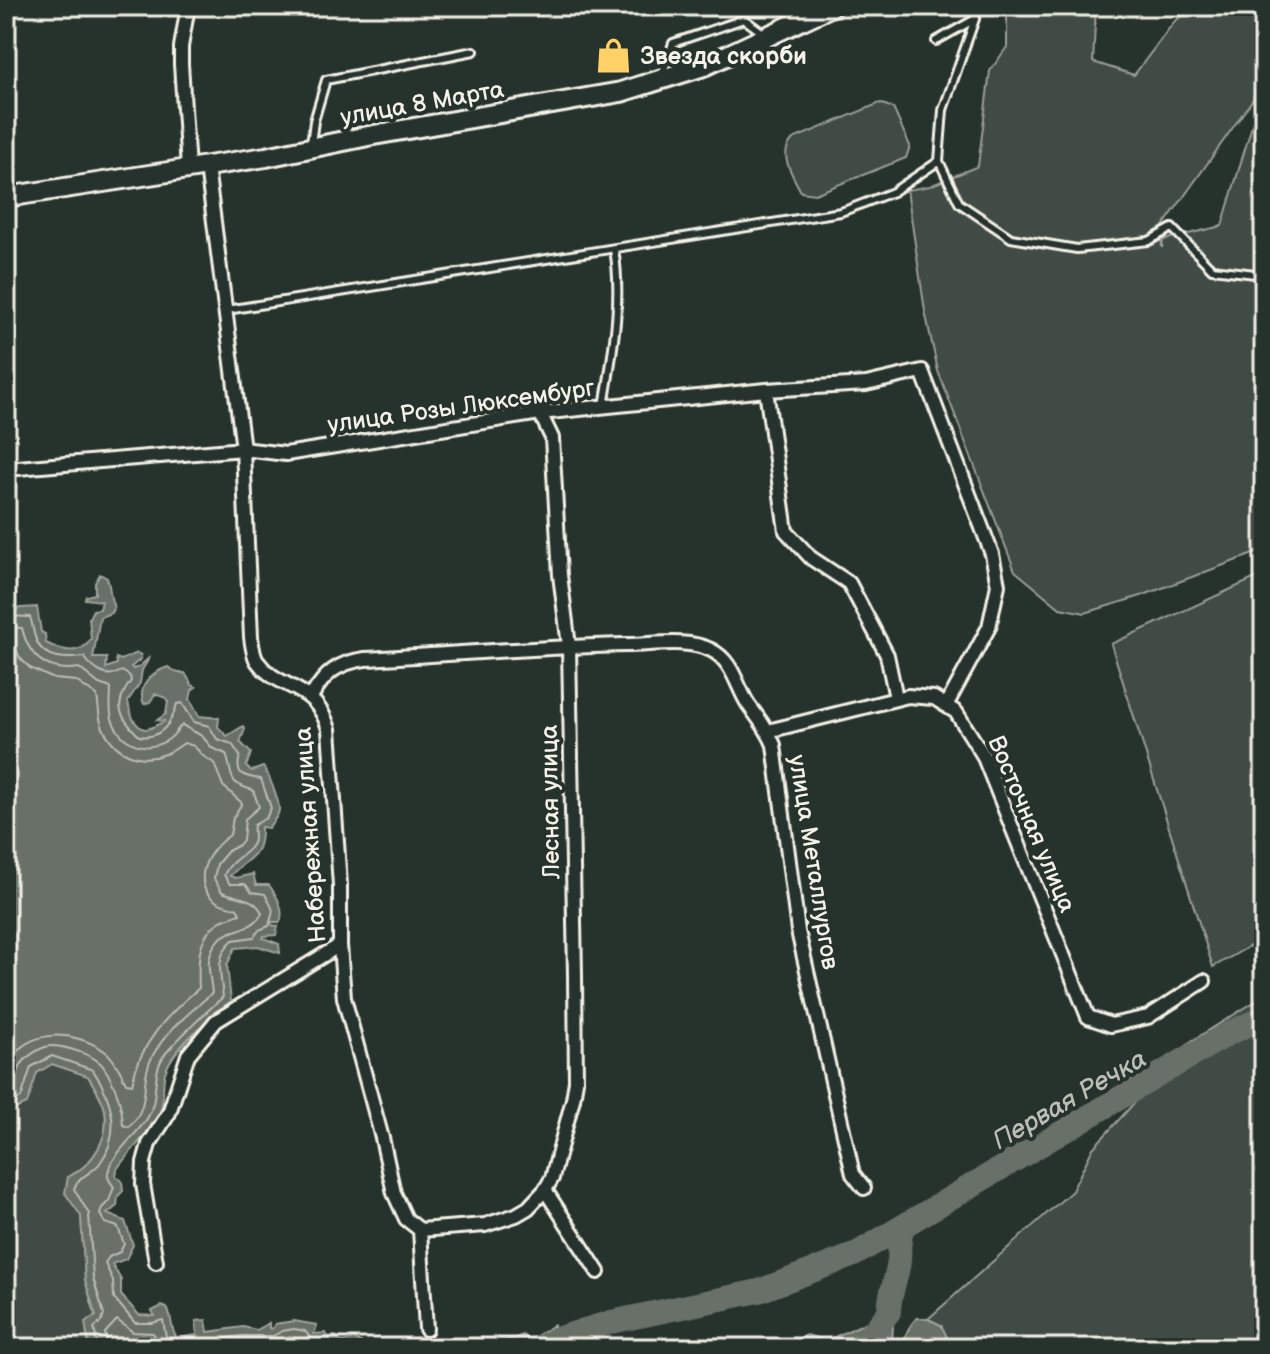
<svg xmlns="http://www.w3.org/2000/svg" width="1270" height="1354" viewBox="0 0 1270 1354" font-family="'Balsamiq Sans',sans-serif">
	<rect width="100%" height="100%" fill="#26332d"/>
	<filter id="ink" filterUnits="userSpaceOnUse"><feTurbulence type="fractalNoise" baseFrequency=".0125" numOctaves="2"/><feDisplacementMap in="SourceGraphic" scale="16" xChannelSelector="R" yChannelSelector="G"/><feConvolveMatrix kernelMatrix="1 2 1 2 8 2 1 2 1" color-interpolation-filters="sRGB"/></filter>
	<g filter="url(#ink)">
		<!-- green -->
		<path fill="#414b45" stroke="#9a9e96" stroke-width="2" d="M1007,6H1096L1093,62L1134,75L1174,22L1194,6H1264V50L1253,99L1161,229L1162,248L1163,240L1222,226L1264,85V550L1141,596L1085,613L1060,608L1015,571L938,371L925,311L907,190L930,186L978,166L990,71L1007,47Z
			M880,103L893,108L910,146L906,158L815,194L801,192C793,175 777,155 793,139Z
			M1264,574V938L1213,967L1111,644Z
			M1264,996V1348H922L937,1343L941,1325L928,1319L1072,1191L1093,1148L1190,1042Z
			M52,1064L88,1076C93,1086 103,1098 105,1110C110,1138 93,1165 68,1177L73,1201L81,1216L85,1280L96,1317L88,1341L91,1348H6V1112L11,1111L37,1073Z"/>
		<!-- water -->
		<path fill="#676f68" stroke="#9fa39b" stroke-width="2" d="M100,574L107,578C111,589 109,597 114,607L111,613L100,617L93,658H107L106,668L117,664L116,658L121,660L137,653L141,655V659L131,667L133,669L139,667L150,657L142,670L140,683L128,701C129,711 134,727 145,729C150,730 160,723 165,721L157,720L166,714L168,702L166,698L155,694L150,702L144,704C136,686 153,672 168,667L178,673H185L192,685L196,687L192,690L190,699L199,716L219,718L218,727L227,736L243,726L245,729L240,742L251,753L246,767L252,771L263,767C268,772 280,803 279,810C278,817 273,822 268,828L261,827C262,859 248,856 230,876L236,878L253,874L256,885H269C277,896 285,909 280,922H271L272,925L278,926L276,935L264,936L263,938L279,944L280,953L258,946L235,948L227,965L231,1001C210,1018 173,1047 165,1073C161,1088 166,1101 158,1116C147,1137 130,1150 117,1169L116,1176L122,1181L123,1191L118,1196L117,1206L107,1214L125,1221L133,1245L126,1259L112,1264L121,1280V1295L139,1315L155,1316L152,1311L162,1306L167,1308C173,1318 170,1330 177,1338L197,1335L196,1321L206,1320L208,1332L243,1327L257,1330L269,1323V1328L272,1329L275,1324L294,1321L317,1325L314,1334L326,1333L328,1337L336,1336L342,1342L354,1339L373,1348H91L88,1341L85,1322L96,1316L85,1280L81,1216L65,1193L68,1177C93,1165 110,1138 105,1110C103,1098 94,1086 88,1076L52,1064L37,1073L27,1104L6,1112V609L37,607L41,632L45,634L46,643C61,651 81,656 91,639L89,618L93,610L100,609L102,601L85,599L86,596L95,594V583Z
			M889,1312L893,1326L892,1343L897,1348H793L798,1339L807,1335L826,1341Z
			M917,1318L928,1319L941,1325L947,1337L922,1348H899C907,1337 906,1327 917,1318Z
			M554,1325L557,1348H469C482,1336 506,1345 522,1335L530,1340Z
			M431,1337L433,1345H442L443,1342H450L451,1340H461L464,1348H374L416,1341L418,1346Z"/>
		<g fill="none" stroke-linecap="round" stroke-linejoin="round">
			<!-- shore -->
			<path stroke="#bcbdb5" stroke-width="2" d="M6,616L30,617C33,625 33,634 37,642C45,660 68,659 84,657C94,670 106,680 122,671L130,676L131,681C112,706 120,717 139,736C161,740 172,722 177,704L182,703L194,722L209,726L217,739L232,744L240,756C234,775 245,777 261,779L271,808L266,818L254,825C253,829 254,834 254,839C253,853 231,857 224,875L230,884H245L252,892L265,894C275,914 274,906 269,926L259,930L254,937L233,940C214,956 221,975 223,997C203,1015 184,1032 166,1053C150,1072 160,1096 148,1117C140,1132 105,1160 108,1177C109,1181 112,1184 114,1187L109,1201L102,1208L100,1214L105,1223L118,1227L124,1244L120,1252L109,1257L105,1263L113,1281L114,1298L135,1323H152L163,1320L166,1337L175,1345L242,1336H273L282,1331L294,1329L305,1331L312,1340L338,1348
				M6,627L22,628C29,658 48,673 79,668L99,684L111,688C111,698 109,708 112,719C121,745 147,754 169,739C175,735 177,729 182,725L202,736L212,748L226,754C234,775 225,783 253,790L259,807L245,819L243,840L239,845L228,851L217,864L214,879L222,892C237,898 255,897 262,913C250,938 216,921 209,960C208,971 211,982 212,993C191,1012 165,1031 152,1057C139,1082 152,1105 129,1127L123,1125C122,1104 116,1085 103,1066C95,1055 65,1046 51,1046C43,1046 30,1054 24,1061C17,1068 16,1081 13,1090L6,1094
				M6,639L12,640L20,658L30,668L54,679L76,681L97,696C99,706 98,718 103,728C120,763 155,766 184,743L194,746L203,756L214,763L223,786L242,803L233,818L230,835C197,857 188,902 237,908L240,914C234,916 227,918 221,921C196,935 198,963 199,988C168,1014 140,1043 132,1084L126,1083C121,1073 115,1059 106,1052C74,1028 18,1027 6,1072
				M6,1104L21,1098L31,1067L52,1056L93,1070C112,1098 122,1133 100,1163C93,1173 77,1177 74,1189L89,1214L93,1278L104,1314L102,1321L94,1328L98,1348
				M108,1348L105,1333L117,1320L133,1332L153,1333L162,1348
				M225,1348L274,1346L295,1339L305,1348
				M830,1348L881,1324L885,1327L886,1348"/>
			<!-- river -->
			<path stroke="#676f68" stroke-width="24" d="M538,1348L556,1339L611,1322L759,1291L854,1255L1228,1034L1264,1017
				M860,1348L889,1312C889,1296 895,1283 898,1267C901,1254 897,1242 903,1228"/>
			<defs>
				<path id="lane" d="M975,19L943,110L939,161L959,203L1011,238L1077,249L1149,241L1172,228L1212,269L1264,275
					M936,41L975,19L978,6
					M662,75L673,43L744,19L763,33
					M311,144L314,121L326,80L474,51
					M227,310L841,212L893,192L939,161
					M604,407C612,355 623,302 614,249"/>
				<path id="street" d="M188,6L181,47V64L188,168
					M207,167L243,449L251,637C252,644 253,655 257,661C279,692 314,681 329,729L340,885V945L344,998L382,1138L394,1193L406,1219L420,1230L426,1329
					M766,390L786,531L811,558L849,583L887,655L896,698
					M6,469L243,449L286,454L540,413L766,390L866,384L922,371L992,554L998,585L989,627L947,704
					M311,697C325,673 337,663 365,659C452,654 539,647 627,645C653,645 687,638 711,650C733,661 736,685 748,704C758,718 768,729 774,745L798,931L853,1174L864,1188
					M768,731L908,696L934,698L956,712L983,755L1088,1017L1111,1025L1148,1017L1204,981
					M545,1190L598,1272
					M420,1230L485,1225L516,1215L528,1208L545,1190L552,1178L573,1099L576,1081L575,975L569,646L560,575L552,438L540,413
					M156,1262L143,1184L144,1162L149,1144L169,1113L188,1055L216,1021L340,945"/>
				<path id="primary" d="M6,197L266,157L368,136L621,92L704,66L832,6"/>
			</defs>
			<!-- lane casing -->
			<use href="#lane" stroke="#f4f1e8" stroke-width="12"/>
			<!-- street casing -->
			<use href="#street" stroke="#f4f1e8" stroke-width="18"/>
			<!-- primary casing -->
			<use href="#primary" stroke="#f4f1e8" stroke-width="24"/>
			<!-- lane -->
			<use href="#lane" stroke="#26332d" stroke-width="6"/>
			<!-- street -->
			<use href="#street" stroke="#26332d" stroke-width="12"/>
			<!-- primary -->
			<use href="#primary" stroke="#26332d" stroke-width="18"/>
		</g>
	</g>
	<!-- icons -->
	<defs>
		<symbol id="shop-bare" viewBox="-9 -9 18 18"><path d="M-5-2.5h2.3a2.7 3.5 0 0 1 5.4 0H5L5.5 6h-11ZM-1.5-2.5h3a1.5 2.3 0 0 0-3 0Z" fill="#ffd166" stroke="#26332d" stroke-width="2.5" paint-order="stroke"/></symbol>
	</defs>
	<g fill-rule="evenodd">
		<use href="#shop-bare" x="588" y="30" width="51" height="51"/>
	</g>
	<g text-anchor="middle" stroke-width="8" stroke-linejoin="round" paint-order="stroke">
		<!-- poi labels -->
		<g font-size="24" font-weight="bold" fill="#f4f1e8" stroke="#26332d" text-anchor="start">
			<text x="640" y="64">Звезда скорби</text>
		</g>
		<!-- street labels -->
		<g font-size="24" fill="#f4f1e8" stroke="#26332d">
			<text transform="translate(422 103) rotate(-10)" y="8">улица 8 Марта</text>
			<text transform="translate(461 406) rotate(-8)" y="8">улица Розы Люксембург</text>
			<text transform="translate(550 802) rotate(-91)" y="8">Лесная улица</text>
			<text transform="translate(1032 824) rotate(67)" y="8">Восточная улица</text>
			<text transform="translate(310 835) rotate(-94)" y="8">Набережная улица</text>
			<text transform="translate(814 862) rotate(81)" y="8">улица Металлургов</text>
		</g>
		<!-- water labels -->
		<g font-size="26" font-style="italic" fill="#bcbdb5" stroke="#26332d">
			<text transform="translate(1069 1099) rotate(-30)" y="9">Первая Речка</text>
		</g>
	</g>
	<!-- margin -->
	<rect width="1270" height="1354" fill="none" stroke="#26332d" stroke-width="32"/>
	<rect x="16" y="16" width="1238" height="1322" fill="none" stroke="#f4f1e8" stroke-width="3" filter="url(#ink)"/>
</svg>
